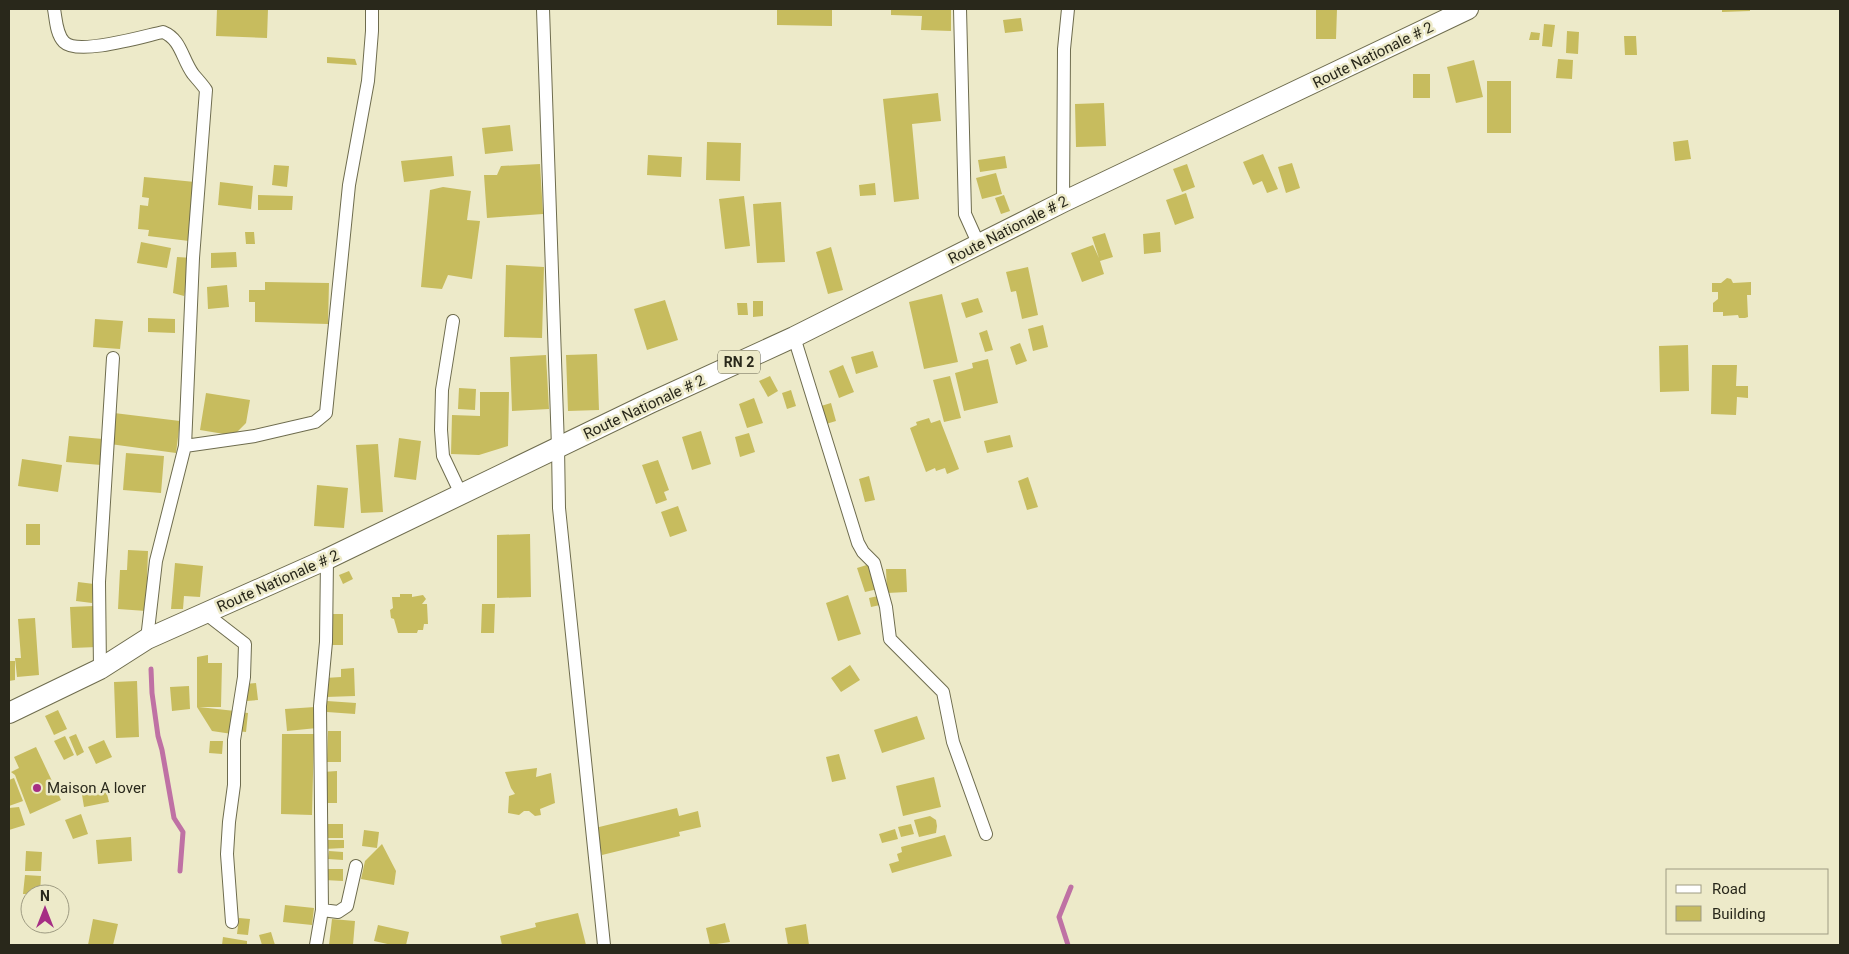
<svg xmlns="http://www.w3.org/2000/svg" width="1849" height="954" viewBox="0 0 1849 954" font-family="Roboto,sans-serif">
	<rect width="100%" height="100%" fill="#edeac9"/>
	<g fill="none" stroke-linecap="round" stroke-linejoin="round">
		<!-- stream -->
		<path stroke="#bf71a4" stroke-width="5" d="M151,669L152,693L158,736L162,750L174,818L183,832L180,871
			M1068,945L1059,917L1071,887"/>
	</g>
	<!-- building -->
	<path fill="#c7bc5e" d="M217,9H268L267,38L216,36Z
		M777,9H832V26L777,25Z
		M891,9H951V31L921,30L922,16L891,15Z
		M1316,9H1337L1336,39H1316Z
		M1722,9H1750V11L1722,12Z
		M1021,18L1023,31L1005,33L1003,20Z
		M1544,24L1555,25L1552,47L1542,46Z
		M1567,31L1579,32L1578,54L1566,53Z
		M1531,32L1540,33L1539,40H1529Z
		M1624,36H1636L1637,55H1625Z
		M327,57L355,59L357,65L327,63Z
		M1558,59L1573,60L1572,79L1556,78Z
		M1474,60L1483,97L1456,103L1447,67Z
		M1413,74H1430V98H1413Z
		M1487,81H1511V133H1487Z
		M938,93L941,121L912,124L919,199L894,202L883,99Z
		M1104,103L1106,146L1076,147L1075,104Z
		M510,125L513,151L485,154L482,128Z
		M1688,140L1691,159L1675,161L1673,142Z
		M707,142L741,143L740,181L706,180Z
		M1263,154L1278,189L1267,193L1262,181L1253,185L1243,162Z
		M648,155L682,157L681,177L647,175Z
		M452,156L454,176L404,182L401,161Z
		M1005,156L1007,168L980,172L978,160Z
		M1292,163L1300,188L1286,193L1278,167Z
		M540,164L543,214L487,218L484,175H497L501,166Z
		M1187,164L1195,187L1182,192L1173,169Z
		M274,165L289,166L287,187L272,185Z
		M996,173L1002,194L982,199L976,178Z
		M144,177L195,182L189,241L148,236L149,230L138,229L140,205L148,206L149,198L142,197Z
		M220,182L253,186L251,209L218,205Z
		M875,183L876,195L860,196L859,185Z
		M443,187L471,191L467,220L480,221L472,279L448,275L442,289L421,287L430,190Z
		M1186,193L1194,218L1175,225L1166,200Z
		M258,195L293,196L292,210H258Z
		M1004,195L1010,211L1001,214L995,198Z
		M744,196L750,246L725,249L719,199Z
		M781,202L785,262L757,263L753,204Z
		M245,232H254L255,244H246Z
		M1160,232L1161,252L1144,254L1143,234Z
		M1105,233L1113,257L1100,261L1104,274L1082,282L1071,253L1093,245L1099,258L1092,237Z
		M141,242L171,248L167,268L137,263Z
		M831,247L843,290L828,294L816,252Z
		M236,252L237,267L211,268V253Z
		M177,257L193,258L184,296L173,293Z
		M506,265L544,267L542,338L504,337Z
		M1028,267L1038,315L1022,319L1016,291L1011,292L1006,272Z
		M1727,278L1731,279L1733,283L1751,282V295H1747L1748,317L1745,318H1739L1738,315L1723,316V312H1713V303L1718,299V292H1712V283H1721Z
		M265,282L329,283L328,324L255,322V302H249V290H265Z
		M227,285L229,307L208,309L207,287Z
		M942,294L958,362L924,369L909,302Z
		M978,298L983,312L966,318L961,303Z
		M665,300L678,340L647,350L634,309Z
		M753,301H763V316L753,317Z
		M737,303H747L748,315H738Z
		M148,318L175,319V333L148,332Z
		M95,319L123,321L120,349L93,347Z
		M1043,325L1048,347L1033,351L1028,329Z
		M987,330L993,350L985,352L979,333Z
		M1020,343L1027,361L1016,365L1010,347Z
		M1688,345L1689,391L1660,392L1659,346Z
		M873,351L878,367L856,374L851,357Z
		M597,354L599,410L568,411L566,355Z
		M546,355L549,409L512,411L510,357Z
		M988,359L998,403L964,411L955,373L973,368L972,363Z
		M843,365L854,392L839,398L829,371Z
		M1712,365H1737L1736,386H1748V398L1737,397L1736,415L1711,414Z
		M770,376L778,391L768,397L759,381Z
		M950,376L961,418L944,422L933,380Z
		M459,388L476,389L475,410L458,409Z
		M791,390L796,406L787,409L782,393Z
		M480,392H509L508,446L479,455L451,454L452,415L480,416Z
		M206,393L250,400L246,423L237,432L224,434L200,430Z
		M754,398L763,423L747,428L739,404Z
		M831,403L836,421L826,424L821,406Z
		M114,413L180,421L176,453L110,444Z
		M929,418L931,423L940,420L959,469L947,474L945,468L936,471L935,468L926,472L910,428L917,425L916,422Z
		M701,431L711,464L692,470L682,437Z
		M749,433L755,452L740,457L735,437Z
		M1010,435L1013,447L987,453L984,441Z
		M69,436L103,439L101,465L66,462Z
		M399,438L421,441L416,480L394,477Z
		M378,444L383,512L361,513L356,445Z
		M126,453L164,456L161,493L123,490Z
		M22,459L62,465L58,492L18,486Z
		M658,460L669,490L664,492L667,500L656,504L642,465Z
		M869,476L875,500L865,502L859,479Z
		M1028,477L1038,507L1027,510L1018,481Z
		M317,485L348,488L344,528L314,526Z
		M678,506L687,531L670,537L661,512Z
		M26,524H40V545H26Z
		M530,534L531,597L497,598V535Z
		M128,550L148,551L146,611L118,609L120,570H127Z
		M175,563L203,566L200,597L184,596L183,609H171Z
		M870,564L878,589L865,592L857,568Z
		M886,569H906L907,592L887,593Z
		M349,571L353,579L343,584L339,575Z
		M78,582L94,584L92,603L76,601Z
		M400,594H412V597L423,595L426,599L422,604H427L428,624H424L423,630H418L417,633H398L394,619L391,618L390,610L393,608L392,597H400Z
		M848,595L861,634L838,641L826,603Z
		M878,596L880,605L871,607L869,598Z
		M482,604H495L494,633H481Z
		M94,606L97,647L72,648L70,607Z
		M331,614H343V645H332Z
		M35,618L39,675L17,677L15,658H21L18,619Z
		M208,655V663H222L221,707H199L235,711L232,734L212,731L197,707V657Z
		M9,661H15V680L9,681Z
		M850,665L860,680L841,692L831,678Z
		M354,668L355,696L326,697L325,678L341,677V669Z
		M137,681L139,737L116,738L114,682Z
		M256,683L258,700L247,701L245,684Z
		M189,686L190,709L172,711L170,687Z
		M327,701L356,703L355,714L327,712Z
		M315,707L317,728L287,731L285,709Z
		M58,710L67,729L54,735L45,716Z
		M239,712L248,713L246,732L236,731Z
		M917,716L925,739L882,753L874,730Z
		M328,731H341V762H327Z
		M76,734L84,752L77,756L69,737Z
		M282,734H314L312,815L281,814Z
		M65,736L74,755L64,760L54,741Z
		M104,740L112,757L96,764L88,747Z
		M210,741H223L222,754L209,753Z
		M36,747L61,800L30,814L15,775L11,772L19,768L14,757Z
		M839,754L846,779L832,782L826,757Z
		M537,768L536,777L551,773L555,803L540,809L541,815L535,816L529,811H524L519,815L508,813L509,796L515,794L511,788L505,772Z
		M337,771V803H324L323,772Z
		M934,777L941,807L903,816L896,786Z
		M14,778L23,801L9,806V780Z
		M106,790L109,802L84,807L82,795Z
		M19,807L25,825L9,830V808Z
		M677,808L679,816L698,811L701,827L679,832L680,836L602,855L595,828Z
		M81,814L88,834L73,839L65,820Z
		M930,816L936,820L937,826L936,833L919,837L914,820Z
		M324,824H343V838H324Z
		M911,824L914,834L901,837L898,827Z
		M895,829L898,839L882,843L879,834Z
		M364,830L379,832L377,848L362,846Z
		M945,835L952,856L892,873L889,864L899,861L897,854L902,852L901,847Z
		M131,837L132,861L98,864L96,840Z
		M323,840H344V848L324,849Z
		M382,844L396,871L394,885L361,879L365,861Z
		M26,851L42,852L41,871H25Z
		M329,851L343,852V860L328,859Z
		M324,869H343V881L324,880Z
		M25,875L41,876L40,894H23Z
		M24,901H30V921L26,922Z
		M285,905L314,908L312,925L283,922Z
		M578,913L586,945H502L500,936L536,927L535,923Z
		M239,918L250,919L248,935L237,934Z
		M93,919L118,924L113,945H88Z
		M332,919L355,921L353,945H329Z
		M725,923L730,942L710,945L706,928Z
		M806,924L809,945H788L785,928Z
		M378,925L409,932L406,945H392L374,941Z
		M271,932L275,945H262L259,935Z
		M223,937L247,941V945H222Z"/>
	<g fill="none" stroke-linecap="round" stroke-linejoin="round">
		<defs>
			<path id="minor" d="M54,9C56,19 56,34 64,42C78,56 144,36 163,32C181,39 182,59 193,74C197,79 202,84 206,90L193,258L185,446L156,561L147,639
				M543,9L558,447L559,508L604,945
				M960,9L965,214L979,245
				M1063,202L1064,49L1068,9
				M453,321L442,390L441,430L443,456L461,494
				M794,337L858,543L863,552L874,563L886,607L890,639L943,692L953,742L986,834
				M185,446L255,436L315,422L326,413L349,185L368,81L372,31V9
				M205,613L245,644L244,677L234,740V785L229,822L227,854L232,922
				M100,669L99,582L113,358
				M322,910L338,912L347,906L356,866
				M316,945L322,910L320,706L326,642L327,559"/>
			<path id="primary" d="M9,713L100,669L147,639L327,559L650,403L794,337L1063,202L1468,9"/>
		</defs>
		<!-- minor casing -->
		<use href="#minor" stroke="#6e6c4e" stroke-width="14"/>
		<!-- primary casing -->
		<use href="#primary" stroke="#6e6c4e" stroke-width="22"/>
		<!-- minor -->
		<use href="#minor" stroke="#fff" stroke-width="12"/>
		<!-- primary -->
		<use href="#primary" stroke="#fff" stroke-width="20"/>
	</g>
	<!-- markers -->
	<circle fill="#a62e84" stroke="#edeac9" stroke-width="2" cx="37" cy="788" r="5"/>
	<g text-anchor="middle" stroke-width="5" stroke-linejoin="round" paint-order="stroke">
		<!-- shield labels -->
		<rect fill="#edeac9" stroke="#64624f" stroke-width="1" x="718" y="350.5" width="42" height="23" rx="4"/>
		<g font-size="14" font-weight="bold" fill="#29281b">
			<text x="739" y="367">RN 2</text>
		</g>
		<!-- street labels -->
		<g font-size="15" fill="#29281b" stroke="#edeac9">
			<text transform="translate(1373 55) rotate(-26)" y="5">Route Nationale # 2</text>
			<text transform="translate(1008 230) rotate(-27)" y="5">Route Nationale # 2</text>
			<text transform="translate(644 407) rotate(-25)" y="5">Route Nationale # 2</text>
			<text transform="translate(278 581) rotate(-24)" y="5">Route Nationale # 2</text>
		</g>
		<!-- poi labels -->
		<g font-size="15" fill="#29281b" stroke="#edeac9" text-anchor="start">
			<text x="47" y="793">Maison A lover</text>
		</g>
	</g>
	<!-- border -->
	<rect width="1849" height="954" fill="none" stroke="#29281b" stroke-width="20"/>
	<!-- legend -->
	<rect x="1666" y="869" width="162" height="65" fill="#edeac9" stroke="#9f9c83"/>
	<rect x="1676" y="885" width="25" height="8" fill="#ffffff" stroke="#9f9c83"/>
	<text x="1712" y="894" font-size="15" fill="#29281b">Road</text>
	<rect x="1676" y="906" width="25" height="15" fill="#c7bc5e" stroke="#9f9c83"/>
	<text x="1712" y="919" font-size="15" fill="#29281b">Building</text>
	<!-- north arrow -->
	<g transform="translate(45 909)"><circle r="24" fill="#edeac9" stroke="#9f9c83"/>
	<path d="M0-4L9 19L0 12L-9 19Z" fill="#a62e84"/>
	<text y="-8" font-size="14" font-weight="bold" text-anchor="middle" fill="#29281b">N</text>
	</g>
</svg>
